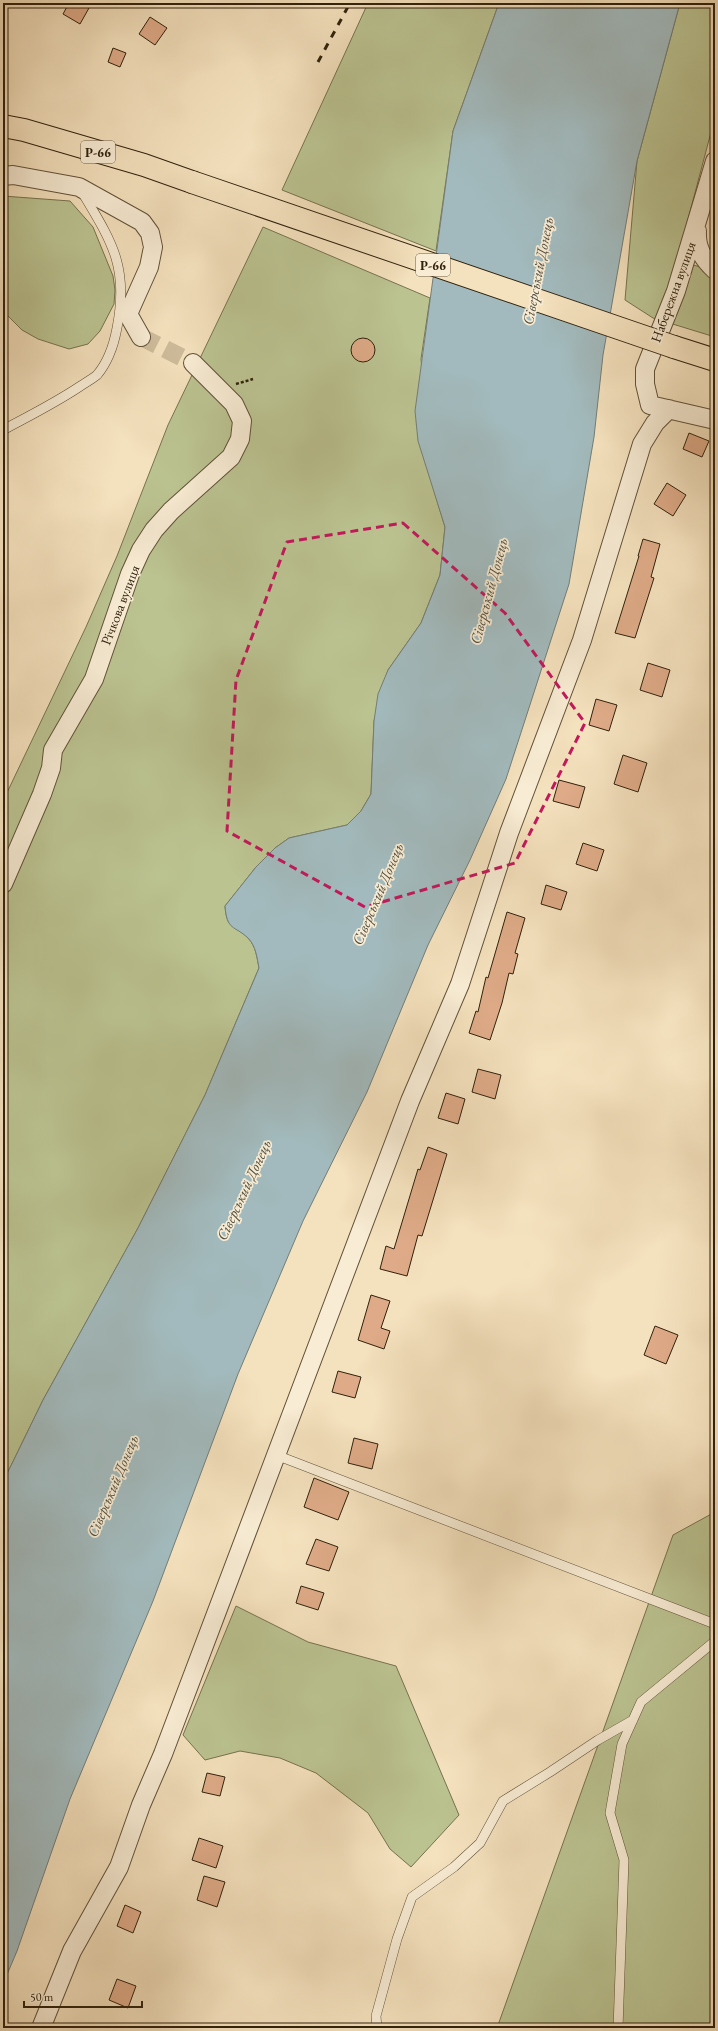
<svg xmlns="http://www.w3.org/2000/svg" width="718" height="2031" viewBox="0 0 718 2031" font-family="'EB Garamond',serif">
	<rect width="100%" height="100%" fill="#f4e1bd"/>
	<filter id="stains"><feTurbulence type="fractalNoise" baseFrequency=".005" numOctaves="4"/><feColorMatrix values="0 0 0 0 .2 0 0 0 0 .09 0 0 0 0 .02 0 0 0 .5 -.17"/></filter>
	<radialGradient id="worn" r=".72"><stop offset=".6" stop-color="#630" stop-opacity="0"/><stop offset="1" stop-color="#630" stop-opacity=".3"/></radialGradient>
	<!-- green -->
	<path fill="#bbc391" stroke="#76724e" d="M368,3H499L453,131L436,251L282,190Z
		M680,3H715V117L677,261L705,268L715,275V337L653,318L625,300L637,161Z
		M3,196L70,201L93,227L113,276L115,290L114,304L100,331L88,344L69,349L38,339L22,330L3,311Z
		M263,227L430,298L421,359L435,494L445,527L440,575L421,623L388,670L374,721L371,794L361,811L347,825L289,838L275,848L256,867L225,906C227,931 234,924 248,938C256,946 257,958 259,968L205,1095L138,1228L43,1400L3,1482V801L86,627L117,556L168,425Z
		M715,1512V2028H497L673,1535Z
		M236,1606L308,1642L396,1666L459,1815L411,1867L390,1849L368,1813L316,1773L280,1758L240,1751L205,1760L183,1735Z"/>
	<!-- water -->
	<path fill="#a2babd" stroke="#747d76" d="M499,3H680L637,161L603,355L594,437L569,584L506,779L470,860L428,945L367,1092L303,1221L238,1374L153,1601L70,1799L17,1951L3,1984V1482L43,1400L138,1228L205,1095L259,968C257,958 256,946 248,938C234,925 227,931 225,906L256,867L275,848L289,838L347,825L361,811L371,794L374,721L378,694L388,670L421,623L440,575L445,527L418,441L415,411L453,131Z"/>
	<!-- building -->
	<path fill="#deaa87" stroke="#30210c" d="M69,3H82L89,8L80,24L63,14Z
		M150,17L167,28L155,45L139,34Z
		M113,48L126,53L120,67L108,62Z
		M351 350a12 12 0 1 1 24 0a12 12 0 1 1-24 0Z
		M689,433L709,441L702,457L683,449Z
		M667,483L686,495L673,516L654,504Z
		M643,539L660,544L651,577L654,578L635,638L615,633L639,556H638Z
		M648,663L670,670L662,697L640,690Z
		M596,699L617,705L609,731L589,725Z
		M623,755L647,763L638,792L614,784Z
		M559,780L585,787L579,808L553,801Z
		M583,843L604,850L597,871L576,864Z
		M546,885L567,892L561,910L541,904Z
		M507,912L525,918L515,953L518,954L513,974L509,973L502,1003L490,1040L469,1033L476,1011L478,1012L486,977L488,978Z
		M478,1069L501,1075L495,1099L472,1092Z
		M446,1093L465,1099L458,1124L438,1118Z
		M428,1147L447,1154L422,1236L418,1235L407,1276L380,1269L386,1246L394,1249L418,1169L420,1170Z
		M371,1295L390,1301L381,1328L390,1331L384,1349L358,1340Z
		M655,1326L678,1335L666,1364L644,1355Z
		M338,1371L361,1377L355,1398L332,1392Z
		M354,1438L378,1444L372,1469L348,1463Z
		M314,1478L349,1492L338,1520L304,1507Z
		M316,1539L338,1547L329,1571L306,1564Z
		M301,1586L324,1593L318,1610L296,1603Z
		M207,1773L225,1777L220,1796L202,1792Z
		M199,1838L223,1846L216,1868L192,1860Z
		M204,1876L225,1882L217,1907L197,1900Z
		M125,1905L141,1912L133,1933L117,1926Z
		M117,1979L136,1986L128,2008L109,2000Z"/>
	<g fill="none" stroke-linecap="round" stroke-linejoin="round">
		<!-- minor-tunnel -->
		<path stroke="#cdbb9a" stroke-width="18" stroke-dasharray="18 9" stroke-linecap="butt" d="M141,337L193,363"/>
		<defs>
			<path id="service" d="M3,430C29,416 55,403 79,387C85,383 92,379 97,375C108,362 114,344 117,328C129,267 112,242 82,192
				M276,1455L715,1624
				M377,2028L376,2016L397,1939L412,1897L454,1867L480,1843L503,1801L550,1772L598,1740L633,1720
				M618,2028L624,1860L610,1813L622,1744L641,1702L715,1641"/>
			<path id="minor" d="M715,161L676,291L645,369V384L650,405L715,420
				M3,176L13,175L79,187L142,222L150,233L153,247L149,267L128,314L141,337
				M697,231C696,248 703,259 715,270
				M3,884L42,794L51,768L53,750L94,679L130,574L141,550L154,530L171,511L231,457L240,439L242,421L234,404L193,363
				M41,2028L72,1951L119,1867L141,1805L163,1754L410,1101L460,984L509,833L582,640L642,444L655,423L669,409"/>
			<path id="primary" d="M3,126L24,130L144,165L192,182
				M674,347L715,360"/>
		</defs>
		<!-- service casing -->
		<use href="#service" stroke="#615138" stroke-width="10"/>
		<!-- minor casing -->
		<use href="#minor" stroke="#615138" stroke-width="20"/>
		<!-- primary casing -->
		<use href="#primary" stroke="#30210c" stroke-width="24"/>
		<!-- path -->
		<path stroke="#30210c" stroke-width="2.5" stroke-dasharray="3 2" stroke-linecap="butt" d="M236,384L253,379"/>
		<!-- service -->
		<use href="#service" stroke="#f8ecd4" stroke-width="9"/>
		<!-- minor -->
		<use href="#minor" stroke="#f8ecd4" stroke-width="18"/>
		<!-- primary -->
		<use href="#primary" stroke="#f4e1bd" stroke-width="22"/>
		<!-- rail -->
		<path stroke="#30210c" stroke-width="3" stroke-dasharray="7 7" stroke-linecap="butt" d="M318,62L350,3"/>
		<defs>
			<path id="primary-bridge" d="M192,182L674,347"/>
		</defs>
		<!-- primary-bridge casing -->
		<use href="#primary-bridge" stroke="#30210c" stroke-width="24" stroke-linecap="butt"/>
		<!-- primary-bridge -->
		<use href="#primary-bridge" stroke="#f4e1bd" stroke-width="22"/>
	</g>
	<!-- marked area -->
	<path fill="none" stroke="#c2185b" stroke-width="3" stroke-dasharray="8 5" stroke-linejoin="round" d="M403,523L505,613L585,723L515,863L365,907L227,831L236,680L287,542Z"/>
	<g text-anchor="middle" stroke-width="3.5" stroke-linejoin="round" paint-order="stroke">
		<!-- shield labels -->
		<g fill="#f8ecd4" stroke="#6c5e48" stroke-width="1">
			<rect x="81" y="141" width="34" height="22" rx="3"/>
			<rect x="416" y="254" width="34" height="22" rx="3"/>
		</g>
		<g font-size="13" font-weight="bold" fill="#30210c">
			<text x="98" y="157">Р-66</text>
			<text x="433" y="270">Р-66</text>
		</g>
		<!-- street labels -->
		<g font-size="14" fill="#30210c" stroke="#f8ecd4">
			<text transform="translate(673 292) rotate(-70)" y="5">Набережна вулиця</text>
			<text transform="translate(120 605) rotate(-69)" y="5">Річкова вулиця</text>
		</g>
		<!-- water labels -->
		<g font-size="15" font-style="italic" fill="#524f41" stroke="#f8ecd4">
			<text transform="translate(538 271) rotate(-79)" y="5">Сіверський Донець</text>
			<text transform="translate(489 591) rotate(-75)" y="5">Сіверський Донець</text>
			<text transform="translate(378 894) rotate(-67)" y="5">Сіверський Донець</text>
			<text transform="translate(244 1190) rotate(-65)" y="5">Сіверський Донець</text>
			<text transform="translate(113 1486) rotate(-67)" y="5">Сіверський Донець</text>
		</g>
	</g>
	<!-- margin -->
	<rect width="718" height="2031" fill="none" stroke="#f4e1bd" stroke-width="16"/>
	<rect x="4" y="4" width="710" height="2023" fill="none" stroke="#30210c" stroke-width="2"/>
	<rect x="8" y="8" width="702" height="2015" fill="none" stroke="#30210c"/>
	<!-- scale -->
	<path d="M24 2001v6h118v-6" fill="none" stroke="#30210c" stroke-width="2"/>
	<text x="30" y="2001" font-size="12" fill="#30210c" stroke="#f8ecd4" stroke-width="3" paint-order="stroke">50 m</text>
	<rect width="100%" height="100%" filter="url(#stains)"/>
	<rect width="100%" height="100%" fill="url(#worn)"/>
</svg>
